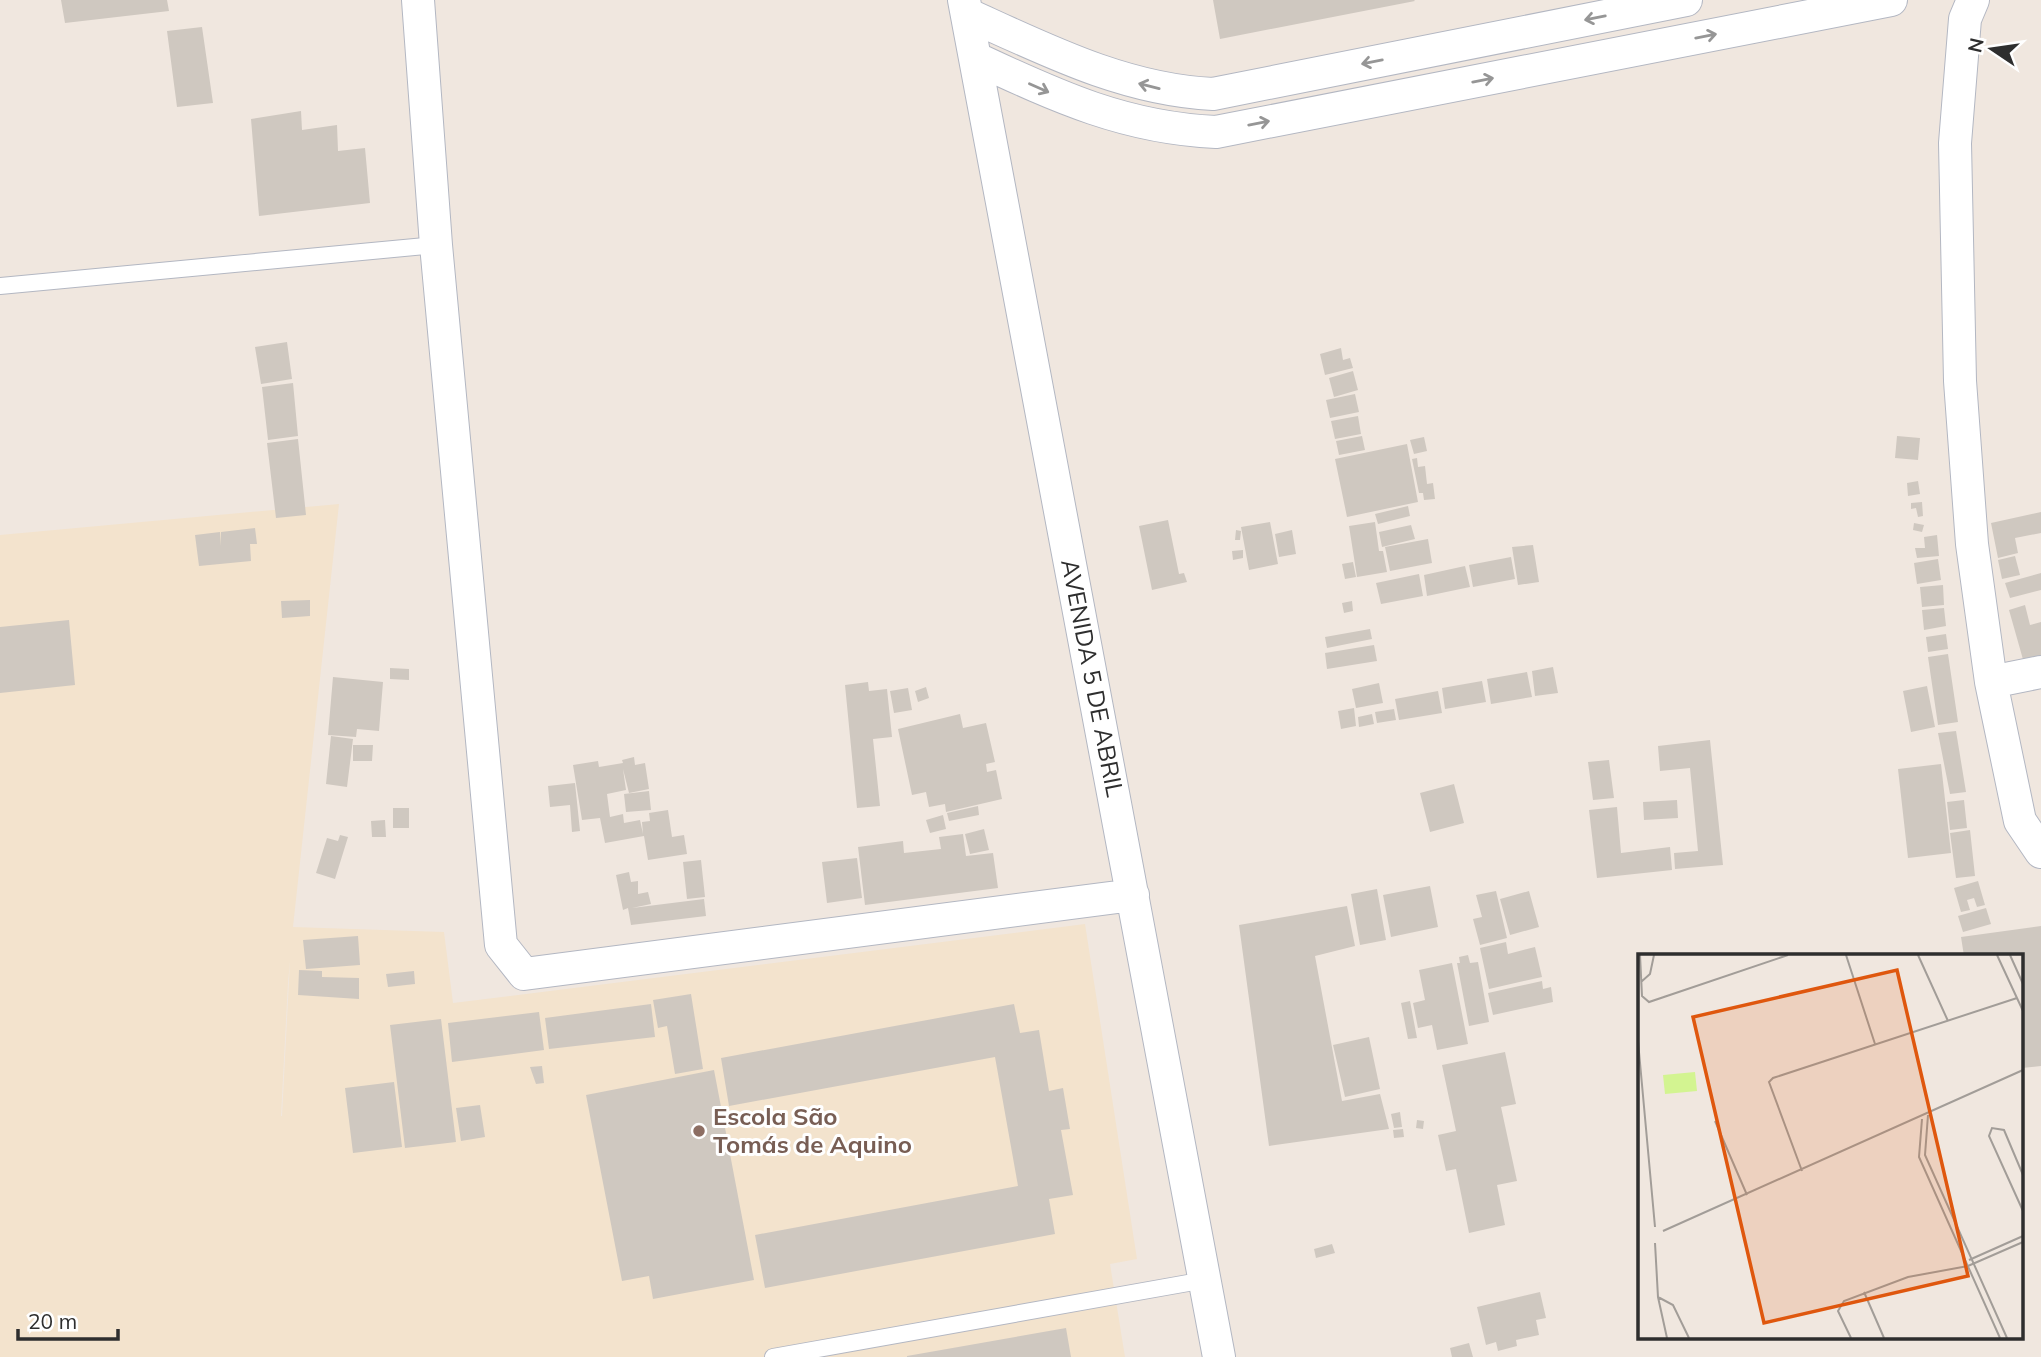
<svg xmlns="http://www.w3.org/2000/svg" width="2041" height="1357" viewBox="0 0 2041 1357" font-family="Mulish,sans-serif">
	<rect width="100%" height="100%" fill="#f0e7df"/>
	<!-- education -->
	<path fill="#f3e3cd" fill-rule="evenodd" d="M339,504L293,927L444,932L453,1003L1085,924L1137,1259L1110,1264L1125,1357H0V535ZM290,961L282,1116H281L288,983Z"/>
	<!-- building -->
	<path fill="#cfc8c0" d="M61,0H167L169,11L65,23Z
		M1213,0H1414L1415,1L1220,39Z
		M202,27L213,103L177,107L167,31Z
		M301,111L302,130L337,125L338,151L365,148L370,203L259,216L251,119Z
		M287,342L292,379L261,384L255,347Z
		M1341,348L1343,360L1350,358L1353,368L1325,375L1320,354Z
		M1353,371L1358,390L1334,397L1329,378Z
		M293,383L298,436L268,440L262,387Z
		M1355,394L1359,412L1330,418L1326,400Z
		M1358,416L1361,434L1335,439L1331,421Z
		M1362,436L1365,450L1339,455L1336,441Z
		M1897,436L1920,438L1918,460L1895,458Z
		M1424,437L1427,451L1414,454L1410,440Z
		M298,439L306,515L276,518L267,443Z
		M1407,444L1418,502L1347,517L1335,459Z
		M1417,458L1418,467L1425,466L1427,484L1433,483L1435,499L1424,500L1423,493H1419L1412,459Z
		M1918,481L1920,494L1908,496L1907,483Z
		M1922,502L1923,516L1918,517L1916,508L1911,509V503Z
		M1408,506L1410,516L1378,524L1375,514Z
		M2041,512V533L2015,538L2018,553L1998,558L1991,523Z
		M1168,520L1179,574L1184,573L1187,582L1152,590L1139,526Z
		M1270,522L1278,564L1249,570L1241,527Z
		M1375,522L1379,551H1383L1387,572L1357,577L1349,526Z
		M1914,523L1924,525L1922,532L1913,530Z
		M1411,525L1415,539L1382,547L1379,532Z
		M255,528L257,544H250L251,561L199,566L195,535L220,532L221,546V532Z
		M1236,530L1241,531L1240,540H1235Z
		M1292,530L1296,554L1279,557L1275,534Z
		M1937,535L1939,556L1917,558L1915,548H1925L1924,537Z
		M1428,539L1432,563L1390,571L1385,547Z
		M1533,545L1539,582L1518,585L1512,547Z
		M1243,550V558L1233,560L1232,551Z
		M2015,556L2020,575L2002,579L1998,560Z
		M1511,557L1515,579L1473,587L1469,565Z
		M1938,559L1941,580L1917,584L1914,563Z
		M1353,562L1356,577L1345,579L1342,564Z
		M1465,566L1470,587L1427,596L1424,575Z
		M2041,573V590L2010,598L2005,583Z
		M1419,574L1423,596L1381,604L1376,583Z
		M1943,585L1944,605L1922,607L1920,587Z
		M310,600V616L282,618L281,601Z
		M1352,601L1353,611L1344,613L1342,603Z
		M2025,605L2030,625L2041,622V658L2024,663L2009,610Z
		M1944,608L1946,626L1924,630L1922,610Z
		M69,620L75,685L0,693V627Z
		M1370,629L1372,639L1327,648L1325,637Z
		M1946,634L1948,649L1928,652L1926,637Z
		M1374,645L1377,661L1327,669L1325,653Z
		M1948,654L1958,722L1938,725L1928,657Z
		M1553,667L1558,693L1535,696L1532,671Z
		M390,668L409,669V680L390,679Z
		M1527,672L1532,697L1491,704L1487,679Z
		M333,677L383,682L379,731L357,729L356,737L328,735Z
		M1482,681L1486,702L1445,709L1442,688Z
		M868,682L869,691L887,689L892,737L873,739L880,806L857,808L845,685Z
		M1379,683L1383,703L1356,708L1352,689Z
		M1927,686L1935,727L1911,732L1903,691Z
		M926,687L929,698L918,702L915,691Z
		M908,688L912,710L894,713L890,691Z
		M1438,691L1442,713L1399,720L1395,699Z
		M1354,708L1356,726L1341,729L1338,711Z
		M1394,709L1396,720L1377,723L1375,712Z
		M960,714L963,728L986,723L995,762L986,764L987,772L996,770L1002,799L946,812L945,804L929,807L926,792L912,795L898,729Z
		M1372,714L1374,724L1359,727L1358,717Z
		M1956,731L1966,792L1950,794L1938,733Z
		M331,736L353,739L347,787L326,784Z
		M1710,740L1723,865L1675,869L1674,853L1698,851L1690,768L1660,771L1658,746Z
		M353,745H373L372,761H353Z
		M634,757L635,765L645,763L649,789L629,793L623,769L626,790L607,794L610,817L623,814L624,823L640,820L643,834L642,822L650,821L649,813L668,810L672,837L684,835L687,854L648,860L644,836L605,843L600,818L582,820L573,765L598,761L599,767L623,763L622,760Z
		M1609,760L1614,798L1593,800L1588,762Z
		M1941,764L1951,853L1908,858L1898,769Z
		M575,783L580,831L572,832L570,805L550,807L548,786Z
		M1454,784L1464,823L1430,832L1420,793Z
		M649,791L651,810L626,812L624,794Z
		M1677,800L1678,818L1644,820L1643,802Z
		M1964,800L1967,828L1950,830L1947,802Z
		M978,806L979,815L949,821L947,813Z
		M1617,807L1621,853L1670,847L1672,870L1597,878L1589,810Z
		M393,808H409V828H393Z
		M943,815L946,829L930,833L926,820Z
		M385,820L386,837H372L371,821Z
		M984,829L989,850L970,854L965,834Z
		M1970,830L1975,876L1956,878L1950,833Z
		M963,834L966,856L993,853L998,888L865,905L858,847L903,841L904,853L941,849L939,837Z
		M340,835L348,837L335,879L316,873L327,838L338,841Z
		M857,858L862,898L827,903L822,862Z
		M701,860L705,897L687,899L683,862Z
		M629,872L631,882L638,881V894L648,892L651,904L632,908L704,899L706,916L631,925L628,908L623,910L616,875Z
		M1978,881L1985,905L1977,907L1974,898L1967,900L1970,910L1961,912L1954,888Z
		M1430,886L1438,927L1391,937L1383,895Z
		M1377,889L1386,940L1360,945L1351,894Z
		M1496,891L1507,938L1480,945L1473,919L1482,917L1476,895Z
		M1529,891L1539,927L1510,935L1500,899Z
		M1347,906L1355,946L1315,956L1342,1101L1380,1094L1389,1129L1269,1146L1239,925Z
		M1986,908L1991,924L1963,932L1958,916Z
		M2041,926V1066L2022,1068V956H1964L1961,937Z
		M358,936L360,965L306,969L303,940Z
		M1506,942L1508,954L1535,947L1542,977L1489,989L1480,948Z
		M1468,955L1470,963L1478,962L1489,1022L1469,1026L1457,963H1460L1459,957Z
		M1452,963L1468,1044L1437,1050L1432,1025L1418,1028L1413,1003L1425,1000L1419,970Z
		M299,970L322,971V977L359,978V999L298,995Z
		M414,971L415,984L388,987L386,974Z
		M1542,981L1543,989L1551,987L1553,1002L1493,1015L1488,993Z
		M691,994L703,1069L675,1074L667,1026L658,1028L653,1000Z
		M1410,1001L1417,1038L1408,1039L1401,1003Z
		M651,1004L655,1037L549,1049L545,1018Z
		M1014,1004L1020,1033L1039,1030L1049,1091L1063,1088L1070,1129L1061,1130L1073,1195L1049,1199L1055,1234L765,1288L755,1235L1018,1186L995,1057L729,1106L721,1058Z
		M539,1012L544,1050L452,1062L448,1023Z
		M441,1019L456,1142L405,1148L390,1025Z
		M1369,1037L1380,1089L1345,1097L1333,1045Z
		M1505,1052L1516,1104L1501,1107L1517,1181L1497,1185L1505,1225L1469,1233L1456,1169L1446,1171L1438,1135L1456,1131L1442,1065Z
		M542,1066L544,1083L536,1084L530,1067Z
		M714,1070L754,1280L653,1299L649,1276L622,1281L586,1095Z
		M394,1082L402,1147L353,1153L345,1088Z
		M480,1105L485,1137L461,1141L456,1108Z
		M1400,1112L1402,1127L1394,1128L1391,1114Z
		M1417,1120L1424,1121L1423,1129L1416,1128Z
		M1403,1129L1404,1137L1394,1138L1393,1130Z
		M1332,1244L1335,1253L1316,1258L1314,1249Z
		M1540,1292L1546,1318L1536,1320L1539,1335L1516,1340L1517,1346L1498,1351L1496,1342L1486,1345L1477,1307Z
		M1066,1328L1071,1357H907V1356Z
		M1469,1343L1473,1357H1452L1450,1348Z"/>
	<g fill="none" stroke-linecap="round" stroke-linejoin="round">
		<defs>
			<path id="service" d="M0,286L436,245
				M773,1357L1205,1280"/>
			<path id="minor" d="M418,0L436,245L501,945L524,974L1133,895
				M964,0L1219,1357
				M1973,0L1965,19L1955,143L1960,381L1972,544L1991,682L2020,821L2041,852
				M967,14C1046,50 1125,90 1213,94L1686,0
				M977,59C1058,97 1126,128 1216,132L1891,0
				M1991,682L2041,672"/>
		</defs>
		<!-- service casing -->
		<use href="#service" stroke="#b3b7c2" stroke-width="18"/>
		<!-- minor casing -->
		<use href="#minor" stroke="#b3b7c2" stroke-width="34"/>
		<!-- service -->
		<use href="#service" stroke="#fff" stroke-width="16"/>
		<!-- minor -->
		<use href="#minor" stroke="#fff" stroke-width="32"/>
	</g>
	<!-- one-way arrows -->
	<defs><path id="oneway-shaft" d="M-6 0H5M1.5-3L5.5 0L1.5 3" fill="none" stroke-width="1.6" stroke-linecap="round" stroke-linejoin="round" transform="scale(1.75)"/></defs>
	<g stroke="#969696">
		<use href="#oneway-shaft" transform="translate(1595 18) rotate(169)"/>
		<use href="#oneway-shaft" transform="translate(1706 36) rotate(-11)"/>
		<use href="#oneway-shaft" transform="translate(1372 62) rotate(169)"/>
		<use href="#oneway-shaft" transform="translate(1483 80) rotate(-11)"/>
		<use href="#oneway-shaft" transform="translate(1149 86) rotate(-166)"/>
		<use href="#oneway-shaft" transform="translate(1039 88) rotate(24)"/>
		<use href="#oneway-shaft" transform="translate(1259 123) rotate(-11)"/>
	</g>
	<!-- markers -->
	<circle fill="#8d6e63" stroke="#fff" stroke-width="2.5" cx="699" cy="1131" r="7"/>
	<g text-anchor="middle" stroke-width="6" stroke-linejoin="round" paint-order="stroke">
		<!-- street labels -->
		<g font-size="24" fill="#2e2e2e" stroke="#fff">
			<text transform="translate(1092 678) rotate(79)" y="8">AVENIDA 5 DE ABRIL</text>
		</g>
		<!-- education labels -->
		<g font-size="24" font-weight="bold" fill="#785e54" stroke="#fff" text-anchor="start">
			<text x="713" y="1125">Escola São<tspan x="713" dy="28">Tomás de Aquino</tspan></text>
		</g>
	</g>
	<!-- overview -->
	<g transform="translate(1638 954)">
		<rect width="385" height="385" fill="#f0e7df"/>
		<path d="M57,118L59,137L27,140L25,121Z" fill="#d3f491"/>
		<path fill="none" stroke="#a29d98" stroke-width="2" d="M2,1L4,42L11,48L150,1M208,1L237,90M280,1L310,67M359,1L385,57M372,1L385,30M3,28L12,20L16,1M0,87L17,273M290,161L287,201L369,384M284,165L281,203L362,384M77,167L109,241M164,217L131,128L135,124L379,44M385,221L366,176L354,174L351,182L385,257M25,277L385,116M17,289L20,343L29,384M331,306L385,282M226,338L246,384M20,343L35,351L51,384M213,384L200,357L206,347L270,323L330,312L385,288"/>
		<path fill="#df570e" fill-opacity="0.15" stroke="#df570e" stroke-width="3.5" d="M259,16L330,322L126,369L55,63Z"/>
		<rect width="385" height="385" fill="none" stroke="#2e2e2e" stroke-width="3.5"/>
	</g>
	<!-- north arrow -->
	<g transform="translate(1992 49) rotate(283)" stroke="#ffffff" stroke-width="5" paint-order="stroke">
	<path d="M0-5L12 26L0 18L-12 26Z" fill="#2e2e2e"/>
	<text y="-10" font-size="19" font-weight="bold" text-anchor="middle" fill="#2e2e2e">N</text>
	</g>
	<!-- scale -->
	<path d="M18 1329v10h100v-10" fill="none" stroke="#2e2e2e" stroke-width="3.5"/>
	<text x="28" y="1329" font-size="21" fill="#2e2e2e" stroke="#ffffff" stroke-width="5" paint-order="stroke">20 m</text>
</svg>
